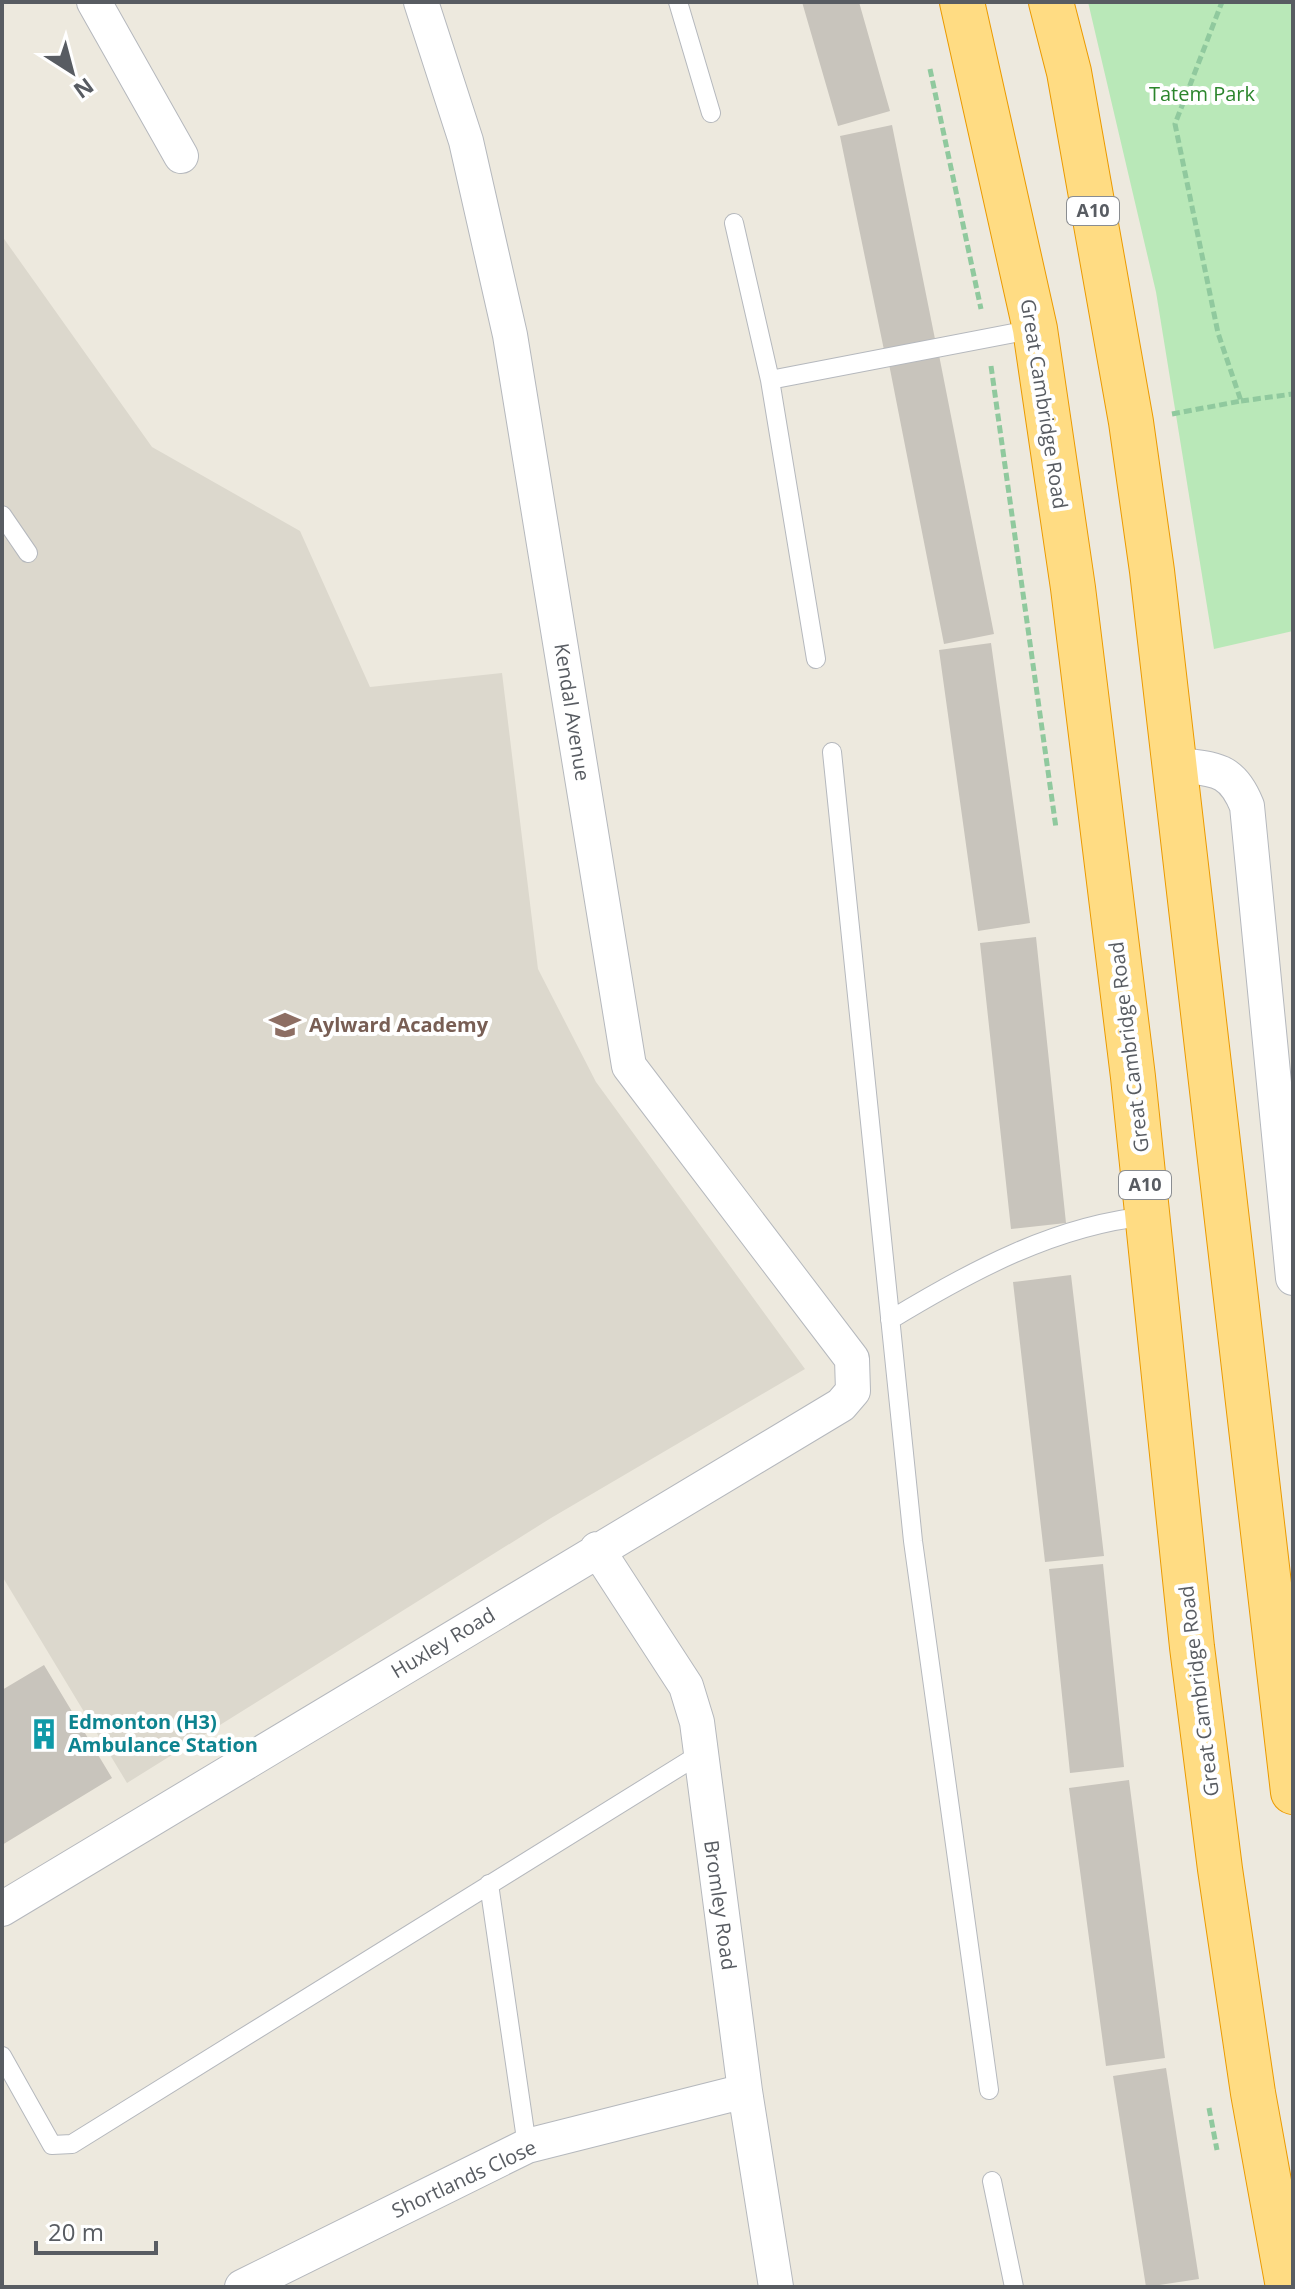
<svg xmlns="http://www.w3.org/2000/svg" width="1295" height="2289" viewBox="0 0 1295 2289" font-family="'Open Sans',sans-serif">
	<rect width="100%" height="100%" fill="#ede9de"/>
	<!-- education -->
	<path fill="#dcd8cd" d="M2,236L152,447L300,531L370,687L502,673L538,969L596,1082L805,1369L551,1518L127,1783L2,1576Z"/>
	<!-- green -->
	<path fill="#b9e8b8" d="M1088,2H1293V631L1214,649L1156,292Z"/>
	<!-- building -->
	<path fill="#c8c4bc" d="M802,2H859L890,111L838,126Z
		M892,125L935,339L884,350L840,136Z
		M939,355L994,634L944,644L889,364Z
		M991,643L1030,923L978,931L939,650Z
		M1036,937L1066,1223L1011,1229L980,943Z
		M1071,1275L1104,1556L1045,1562L1013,1282Z
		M1103,1564L1124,1767L1070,1773L1049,1569Z
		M44,1665L112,1778L2,1845V1690Z
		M1129,1780L1165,2058L1106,2066L1069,1788Z
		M1166,2068L1199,2279L1146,2287L1113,2076Z"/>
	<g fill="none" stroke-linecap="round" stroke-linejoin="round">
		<defs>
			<path id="lane" d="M678,2L711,113
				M734,223L770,380L816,659
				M770,380L1035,329
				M2,515L28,553
				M832,752L913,1541L989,2090
				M890,1320C969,1272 1055,1225 1149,1216
				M489,1884L527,2146
				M2,2056L52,2145L72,2144L700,1754
				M992,2181L1014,2287"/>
			<path id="street" d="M94,2L181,156
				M1175,764C1213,770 1231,766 1247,806L1293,1278
				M597,1549L686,1686L697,1722L745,2091L776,2287
				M2,1909L841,1405L853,1391L852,1359L629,1066L510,335L466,141L421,2
				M242,2287L527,2146L745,2091"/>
			<path id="highway" d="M962,2L1035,329L1073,588L1133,1077L1192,1647L1220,1869L1253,2093L1288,2287
				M1051,2L1069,72L1131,422L1152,571L1293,1792"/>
		</defs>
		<!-- lane casing -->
		<use href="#lane" stroke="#b5b8bd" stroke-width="20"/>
		<!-- street casing -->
		<use href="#street" stroke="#b5b8bd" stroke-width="36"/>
		<!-- highway casing -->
		<use href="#highway" stroke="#eb9a00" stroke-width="46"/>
		<!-- path -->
		<path stroke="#90c99e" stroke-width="5" stroke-dasharray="8 4" stroke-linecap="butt" d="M930,69L981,309
			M991,366L1056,828
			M1241,401L1293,394
			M1172,414L1241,401L1218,333L1175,124L1222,2
			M1209,2108L1217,2150"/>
		<!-- lane -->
		<use href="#lane" stroke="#fff" stroke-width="18"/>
		<!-- street -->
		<use href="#street" stroke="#fff" stroke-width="34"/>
		<!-- highway -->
		<use href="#highway" stroke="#ffdc83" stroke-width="44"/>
	</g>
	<!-- icons -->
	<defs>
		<symbol id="school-bare" viewBox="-9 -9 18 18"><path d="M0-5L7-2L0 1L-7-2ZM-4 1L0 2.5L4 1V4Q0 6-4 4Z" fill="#8d6e63" stroke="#fff" stroke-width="2.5" paint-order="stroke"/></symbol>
		<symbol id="building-bare" viewBox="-9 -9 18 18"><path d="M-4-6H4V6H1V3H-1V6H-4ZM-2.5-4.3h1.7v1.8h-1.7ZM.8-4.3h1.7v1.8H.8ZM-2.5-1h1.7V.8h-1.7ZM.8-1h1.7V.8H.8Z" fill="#0f9aa8" stroke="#fff" stroke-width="2.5" paint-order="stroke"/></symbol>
	</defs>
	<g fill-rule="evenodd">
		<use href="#school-bare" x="263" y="1003" width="44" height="44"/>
		<use href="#building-bare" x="22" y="1712" width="44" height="44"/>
	</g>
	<g text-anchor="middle" stroke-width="8" stroke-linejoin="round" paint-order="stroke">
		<!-- shield labels -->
		<g fill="#fff" stroke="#8a8d91" stroke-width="2">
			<rect x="1067" y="197" width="52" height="28" rx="6"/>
			<rect x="1119" y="1171" width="52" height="28" rx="6"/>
		</g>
		<g font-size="18" font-weight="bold" fill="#585c62">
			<text x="1093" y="217">A10</text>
			<text x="1145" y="1191">A10</text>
		</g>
		<!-- park labels -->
		<g font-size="20" fill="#2c852d" stroke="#fff">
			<text x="1202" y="101">Tatem Park</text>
		</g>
		<!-- street labels -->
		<g font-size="20" fill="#585c62" stroke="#fff">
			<text transform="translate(1044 404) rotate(81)" y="7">Great Cambridge Road</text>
			<text transform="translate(572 712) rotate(81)" y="7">Kendal Avenue</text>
			<text transform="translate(1129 1047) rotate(-97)" y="7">Great Cambridge Road</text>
			<text transform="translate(443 1643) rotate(-31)" y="7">Huxley Road</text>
			<text transform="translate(1199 1691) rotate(-97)" y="7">Great Cambridge Road</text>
			<text transform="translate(720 1905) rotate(82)" y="7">Bromley Road</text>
			<text transform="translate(464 2179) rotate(-25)" y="7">Shortlands Close</text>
		</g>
		<!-- education labels -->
		<g font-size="20" font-weight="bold" fill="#785e54" stroke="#fff" text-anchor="start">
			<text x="309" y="1032">Aylward Academy</text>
		</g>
		<!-- culture labels -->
		<g font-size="20" font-weight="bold" fill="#0d838f" stroke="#fff" text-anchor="start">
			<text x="68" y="1729">Edmonton (H3)<tspan x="68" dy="23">Ambulance Station</tspan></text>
		</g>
	</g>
	<!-- border -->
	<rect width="1295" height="2289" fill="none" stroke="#585c62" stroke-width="8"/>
	<!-- north arrow -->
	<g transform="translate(72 72) rotate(144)" stroke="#ffffff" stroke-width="6" paint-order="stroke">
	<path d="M0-6L14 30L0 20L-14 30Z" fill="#585c62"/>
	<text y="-12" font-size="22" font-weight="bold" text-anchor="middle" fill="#585c62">N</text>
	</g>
	<!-- scale -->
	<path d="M36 2241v12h120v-12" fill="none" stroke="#585c62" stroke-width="4"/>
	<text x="48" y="2241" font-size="24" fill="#585c62" stroke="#ffffff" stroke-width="6" paint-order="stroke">20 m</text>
</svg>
